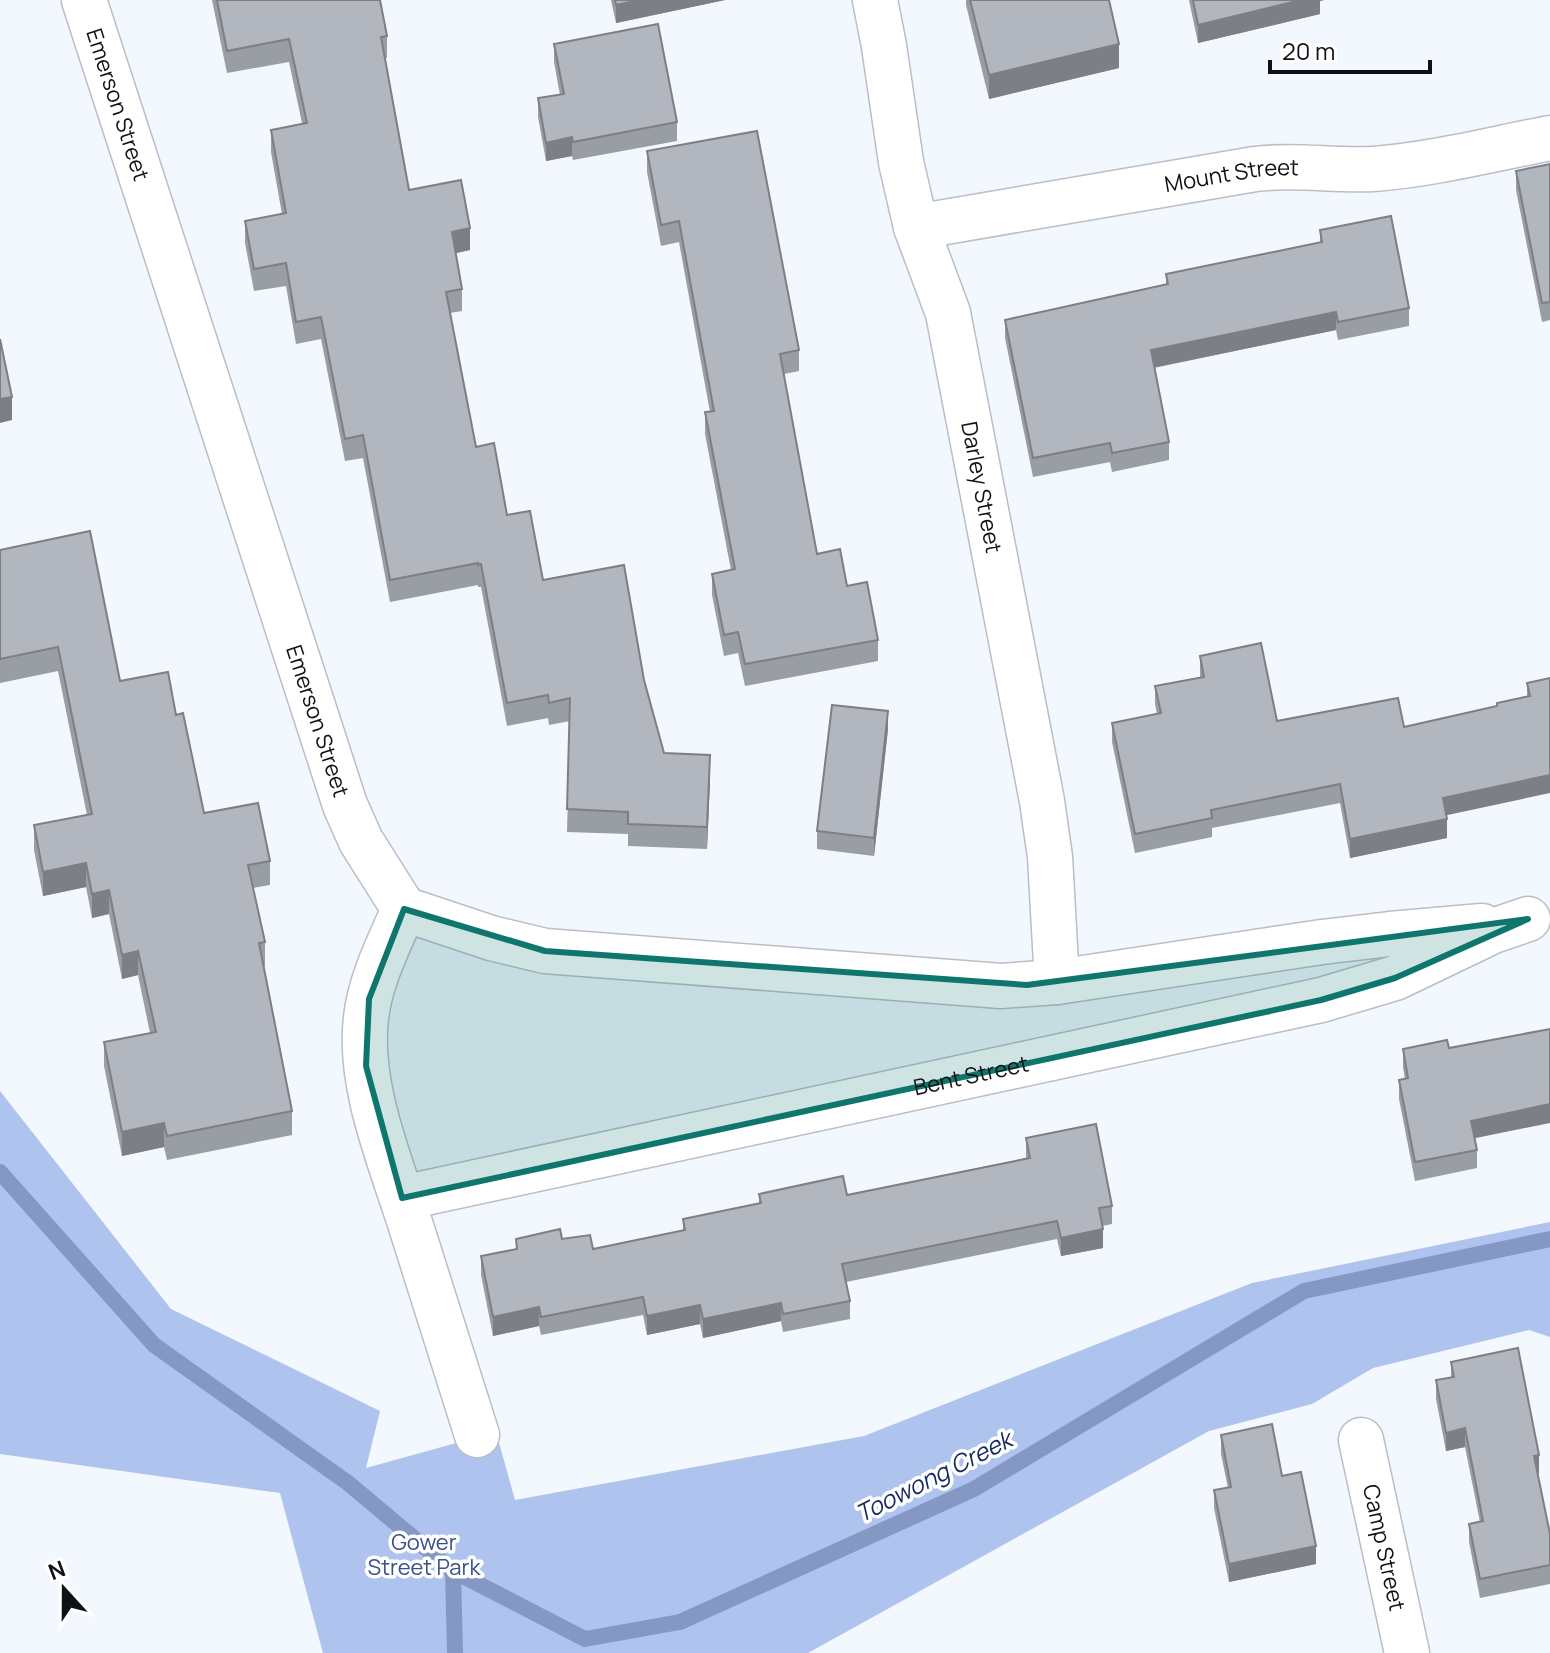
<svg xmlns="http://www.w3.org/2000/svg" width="1550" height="1653" viewBox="0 0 1550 1653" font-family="Manrope,sans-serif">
	<rect width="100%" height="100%" fill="#f3f7fe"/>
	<!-- green -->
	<path fill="#afc3ef" d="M0,1091L171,1309L380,1411L366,1468L496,1432L515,1500L864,1436L1252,1283L1550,1222V1337L1529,1330L1373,1368L1312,1404L1209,1431L808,1653H323L280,1493L0,1454Z"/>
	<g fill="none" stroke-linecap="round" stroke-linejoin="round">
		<!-- stream -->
		<path stroke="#8498c3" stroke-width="16" d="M0,1172L154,1345L348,1483L453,1571L585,1639L680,1622L974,1489L1304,1291L1550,1239
			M453,1571L455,1653"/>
		<defs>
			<g id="minor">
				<path id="s1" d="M84,0L345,805L361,841L404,909C389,944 370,980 366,1018C358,1084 389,1158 409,1220C432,1291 454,1363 477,1435"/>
				<path id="s2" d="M875,0L884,46L901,162L916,227L948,313L1042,801L1050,857L1057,982"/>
				<path id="s3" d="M916,227L1255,169C1294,164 1334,171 1373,169C1430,165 1493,149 1550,138"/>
				<path d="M404,909L491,938L545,951L1001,986L1057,982L1322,942L1390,934L1482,926"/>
				<path id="s4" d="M402,1198L1321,1000L1395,978L1493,931L1528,919"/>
				<path id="s5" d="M1361,1440L1407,1653"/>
			</g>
		</defs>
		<!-- minor casing -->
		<use href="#minor" stroke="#babec7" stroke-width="47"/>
		<!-- minor -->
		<use href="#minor" stroke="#fff" stroke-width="44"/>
	</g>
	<!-- wall -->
	<path fill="#999da4" d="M212,0H380L387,36V58H385L409,190L470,250L456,253L462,289V311L450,313L476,447L507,515L543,580L644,680L664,753L710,778L707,849L628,846V834L567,832L570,721L549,725L548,718L507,726L481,587H478V585L390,602L363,458L345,461L321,339L296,344L286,286L254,291L245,243V221L282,214L271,152V130L302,123L289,62L227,73Z
		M611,0H725L616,23Z
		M966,0H1109L1119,68L989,99L966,5Z
		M1189,0H1324L1320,1V14L1198,43Z
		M554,44L677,122V141L573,160L572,156L546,161L538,117V98L560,95L554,62Z
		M647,151L799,350V371L784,374L817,554L847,586L878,640V661L745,686L738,653L724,656L712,595V574L731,570L705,434V412H710L679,242L661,246L647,172Z
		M1550,164V320L1542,322L1516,190V171Z
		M1320,230L1409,308V326L1338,340L1336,330L1154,368L1169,442V460L1112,472L1110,462L1033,477L1005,338V320L1166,284V274L1320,243Z
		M0,550L120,681L176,715L204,813L270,861V885L253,888L265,942V966L264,967L292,1111V1135L167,1160L164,1147L122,1156L104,1066V1042L150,1033L138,975L122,979L109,914L92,918L86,887L43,896L34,850V825L87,815L58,671L0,683Z
		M1200,656L1277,721L1404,727L1497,706L1527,696V683L1550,678L1446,815L1447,838L1350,858L1340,803L1212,828V837L1135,853L1112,742V723L1157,714L1155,704V686L1200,677Z
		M888,729L874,856L817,849V831Z
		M1403,1049L1475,1138L1477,1150V1168L1415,1181L1399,1099V1080L1405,1079L1403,1067Z
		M1026,1138L1112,1206V1224L1102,1226L1103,1248L1061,1256L1057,1239L846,1282L850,1301V1319L783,1332L781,1321L703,1338L700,1324L647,1335L643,1315L541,1335L539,1326L493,1336L481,1275V1256L516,1250V1239H562L593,1249L683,1231V1219L759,1203V1194L847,1195L1026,1158Z
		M1451,1362L1539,1473L1538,1474L1550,1534V1584L1480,1598L1469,1542V1524L1480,1522L1465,1447L1446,1451L1436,1399V1380L1451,1377Z
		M1221,1435L1282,1476L1316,1564L1229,1582L1214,1508V1490L1228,1488L1221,1454Z"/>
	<!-- shaded-wall -->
	<path fill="#7d7f86" d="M639,0H725L616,23V5Z
		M1301,0H1324L1320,1V14L1198,43V25Z
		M1119,44V68L989,99V75Z
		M572,137V156L546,161V143Z
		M470,228V250L452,254V232Z
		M1336,312V330L1151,368V350Z
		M12,397V420L0,423V399Z
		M888,711V729L874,856V838Z
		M710,755V778L707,849V827Z
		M1550,775V793L1443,816V798Z
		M1447,819V838L1350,858V839Z
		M86,863V887L43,896V872Z
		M109,890V914L92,918V894Z
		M138,951V975L122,979V955Z
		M1550,1104V1123L1471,1139V1121Z
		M164,1123V1147L122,1156V1132Z
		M1103,1229V1248L1061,1256V1238Z
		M781,1303V1321L703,1338V1319Z
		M700,1305V1324L647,1335V1316Z
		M539,1307V1326L493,1336V1317Z
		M1465,1428V1447L1446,1451V1433Z
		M1539,1455V1473L1534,1474V1456Z
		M1316,1546V1564L1229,1582V1564Z"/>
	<!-- building -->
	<path fill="#b2b6bf" stroke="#7d7f86" stroke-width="2" d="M217,0H380L387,36L381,37L409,190L461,180L470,228L452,232L462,289L446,292L476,447L494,443L507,515L530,511L543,580L624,565L644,680L664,753L710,755L707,827L628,824V812L567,809L570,698L549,703L548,695L507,703L481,564L478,565V563L390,580L363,435L345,439L321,317L296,322L286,263L254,269L245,221L286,213L271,130L307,123L289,39L227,51Z
		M615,0H639L616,5Z
		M970,0H1109L1119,44L989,75Z
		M1193,0H1301L1198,25Z
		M658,24L677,122L573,142L572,137L546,143L538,98L564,94L554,44Z
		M757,131L799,350L780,354L817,554L840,549L847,586L867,582L878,640L745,664L738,632L724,635L712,574L735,569L705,412L714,411L679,221L661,225L647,151Z
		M1550,164V302L1542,303L1516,171Z
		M1391,216L1409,308L1338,322L1336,312L1151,350L1169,442L1112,453L1110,443L1033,458L1005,320L1168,284L1166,274L1322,242L1320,230Z
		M0,339L12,397L0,399Z
		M90,531L120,681L168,672L176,715L183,713L204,813L258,803L270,861L248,865L265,942L259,943L292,1111L167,1136L164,1123L122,1132L104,1042L156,1032L138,951L122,955L109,890L92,894L86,863L43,872L34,825L92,814L58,647L0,659V550Z
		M1261,643L1277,721L1398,698L1404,727L1497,706V703L1530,696L1527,683L1550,678V775L1443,798L1447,819L1350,839L1340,784L1211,810L1212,818L1135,834L1112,723L1161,713L1155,686L1204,677L1200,656Z
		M832,705L888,711L874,838L817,831Z
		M1550,1029V1104L1471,1121L1477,1150L1415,1162L1399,1080L1408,1078L1403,1049L1447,1040L1449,1048Z
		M1096,1124L1112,1206L1099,1208L1103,1229L1061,1238L1057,1221L842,1264L850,1301L783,1314L781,1303L703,1319L700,1305L647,1316L643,1297L541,1317L539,1307L493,1317L481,1256L517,1249L516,1239L560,1229L562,1239L590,1235L593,1249L685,1230L683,1219L761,1203L759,1194L843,1176L847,1195L1030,1158L1026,1138Z
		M1518,1348L1539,1455L1534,1456L1550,1534V1565L1480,1579L1469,1524L1483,1521L1465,1428L1446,1433L1436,1380L1454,1377L1451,1362Z
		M1272,1424L1282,1476L1301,1472L1316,1546L1229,1564L1214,1490L1231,1487L1221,1435Z"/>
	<!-- marked area -->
	<path fill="#0f766e" fill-opacity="0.2" stroke="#0f766e" stroke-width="6" stroke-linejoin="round" d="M404,909L545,951L1027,985L1528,919L1395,978L1321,1000L402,1198L366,1066L369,999Z"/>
	<g text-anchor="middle" stroke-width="7" stroke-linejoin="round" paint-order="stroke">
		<!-- street labels -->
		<g font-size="22" fill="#101114" stroke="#fff">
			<text dy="8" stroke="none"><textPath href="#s1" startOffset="110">Emerson Street</textPath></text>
			<text dy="8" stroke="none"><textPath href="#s3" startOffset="320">Mount Street</textPath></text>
			<text dy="8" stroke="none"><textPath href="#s2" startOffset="500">Darley Street</textPath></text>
			<text dy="8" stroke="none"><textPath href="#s1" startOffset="758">Emerson Street</textPath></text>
			<text dy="8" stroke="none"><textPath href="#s4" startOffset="582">Bent Street</textPath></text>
			<text dy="8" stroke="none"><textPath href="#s5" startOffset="110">Camp Street</textPath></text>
		</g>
		<!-- park labels -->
		<g font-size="22" fill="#3a528b" stroke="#fff">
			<text x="424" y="1550">Gower<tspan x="424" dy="25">Street Park</tspan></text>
		</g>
		<!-- water labels -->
		<g font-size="24" font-style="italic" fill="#15295e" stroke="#fff">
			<text transform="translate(934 1477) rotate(-27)" y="8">Toowong Creek</text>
		</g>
	</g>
	<!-- north arrow -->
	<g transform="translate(64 1589) rotate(339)" stroke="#ffffff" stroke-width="6" paint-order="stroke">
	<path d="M0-6L14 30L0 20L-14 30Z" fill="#101114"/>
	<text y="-12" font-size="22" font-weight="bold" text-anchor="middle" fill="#101114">N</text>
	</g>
	<!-- scale -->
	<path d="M1270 60v12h160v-12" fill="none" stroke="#101114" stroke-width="4"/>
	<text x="1282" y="60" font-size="24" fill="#101114" stroke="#ffffff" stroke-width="6" paint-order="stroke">20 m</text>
</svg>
